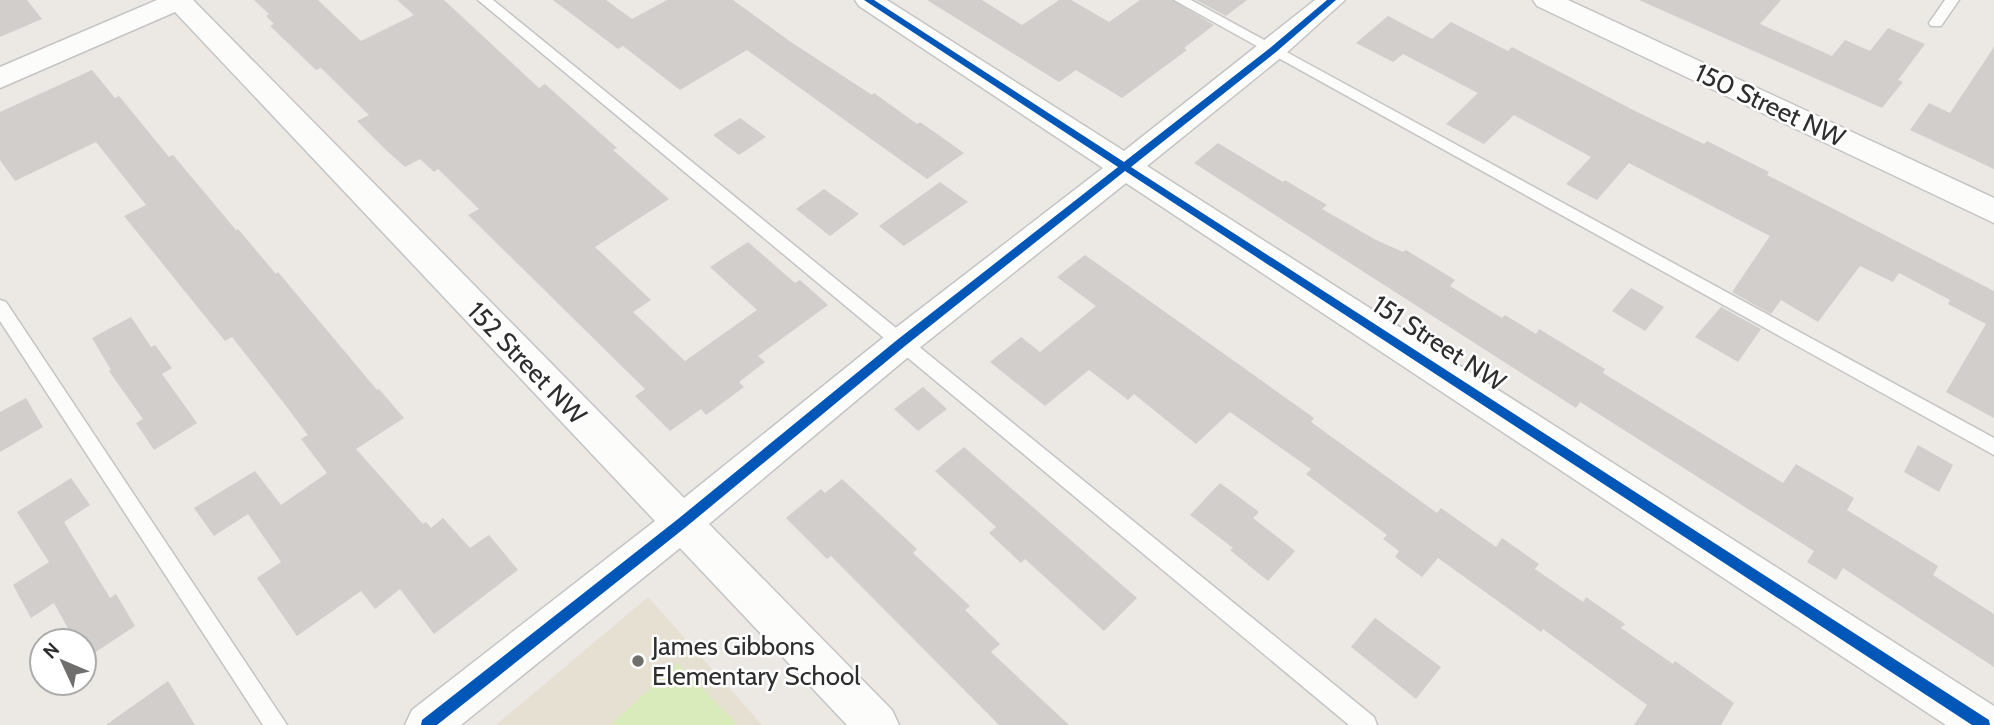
<svg xmlns="http://www.w3.org/2000/svg" width="1994" height="725" viewBox="0 0 1994 725" font-family="Cabin,sans-serif">
	<rect width="100%" height="100%" fill="#ece8e4"/>
	<!-- education -->
	<path fill="#e6e0d3" d="M648,597L762,725H496Z"/>
	<!-- pitch -->
	<path fill="#d9eabb" d="M678,663L738,725H610Z"/>
	<!-- building -->
	<path fill="#d1cecb" d="M0,0H27L42,19L0,37Z
		M254,0H318L361,41L414,15L397,0H444L539,88L545,84L617,148L613,150L669,199L595,247L651,300L633,312L685,361L757,310L710,267L748,242L795,283L800,280L828,305L758,356L765,362L739,382L744,387L706,415L701,409L670,431L635,396L645,389L468,215L479,209L438,169L434,172L420,159L405,167L387,151L357,121L369,115L321,68L316,70L270,26L274,24L266,16L269,14Z
		M553,0H606L632,19L667,0H733L788,40L872,95L874,93L917,124L920,122L964,153L927,179L747,50L680,90L623,46L618,49Z
		M927,0H982L1022,25L1059,0H1071L1109,22L1140,0H1172L1214,25L1184,48L1187,50L1122,98L1076,70L1059,82Z
		M1196,0H1247L1226,16Z
		M1639,0H1781L1760,24L1832,56L1845,40L1870,51L1888,28L1925,44L1898,80L1903,82L1882,108Z
		M1388,16L1432,39L1451,22L1508,51L1512,47L1637,112L1704,144L1707,141L1769,172L1767,175L1994,291V418L1946,392L1986,324L1948,304L1950,300L1899,273L1893,282L1860,266L1818,322L1781,300L1771,314L1732,292L1770,236L1629,163L1597,200L1566,184L1591,157L1514,115L1484,144L1446,124L1478,93L1403,54L1393,62L1356,43Z
		M1994,47V169L1910,130L1929,103L1950,113Z
		M92,70L115,98L119,96L169,157L173,155L236,230L238,229L276,274L278,272L377,390L379,389L404,418L356,449L423,524L426,522L431,528L443,518L470,548L489,535L518,570L434,634L400,589L375,609L361,591L297,636L257,578L281,562L248,514L214,536L194,508L255,471L281,505L327,473L301,439L308,435L280,398L232,337L225,341L124,216L146,205L96,142L15,181L0,160V112Z
		M740,118L766,137L739,155L713,135Z
		M1218,143L1283,182L1285,180L1327,205L1322,209L1376,240L1403,252L1406,250L1455,280L1450,286L1502,318L1505,315L1536,334L1539,329L1605,369L1603,373L1783,483L1796,464L1854,498L1847,510L1938,566L1933,575L1994,614V667L1843,568L1836,580L1807,562L1814,551L1580,402L1576,408L1194,163Z
		M940,182L968,202L904,246L879,226Z
		M824,189L859,214L830,236L796,209Z
		M1085,255L1314,418L1311,422L1437,513L1441,508L1496,547L1502,538L1539,564L1535,569L1583,602L1586,597L1625,624L1621,628L1673,664L1675,661L1734,703L1721,725H1634L1647,705L1543,629L1541,632L1438,558L1422,577L1395,557L1399,551L1383,539L1387,535L1306,474L1311,469L1230,412L1196,444L1134,394L1128,400L1089,370L1045,406L990,362L1021,337L1040,352L1096,306L1057,277Z
		M1631,288L1664,307L1645,331L1612,311Z
		M1721,307L1761,329L1738,362L1695,337Z
		M131,317L151,347L155,345L172,368L162,374L197,423L154,450L136,423L143,419L109,371L111,370L92,338Z
		M923,387L947,409L918,431L894,409Z
		M26,398L43,427L0,452V412Z
		M1918,445L1953,465L1939,492L1904,472Z
		M964,447L1137,598L1104,631L1025,559L1021,563L989,533L996,527L935,471Z
		M71,478L90,505L64,522L110,598L116,594L135,626L85,659L84,641H75L54,603L31,618L13,585L49,562L17,512Z
		M842,479L917,549L913,553L970,606L965,610L1000,644L991,652L1069,725H999L831,556L827,559L786,518L821,489L825,493Z
		M1220,483L1259,512L1253,518L1295,551L1268,581L1230,550L1233,548L1190,515Z
		M1375,618L1441,667L1416,699L1351,647Z
		M168,681L195,725H106Z"/>
	<g fill="none" stroke-linecap="round" stroke-linejoin="round">
		<defs>
			<path id="lane" d="M478,0H493L1374,717L1377,725H1349Z
				M1174,0H1191L1994,438V455Z
				M1945,0H1959L1941,26H1931L1929,23Z
				M0,300L6,302L287,725H263L0,321Z"/>
			<path id="street" d="M157,0H193L684,498L889,333L1103,168L859,6L855,0H887L1124,151L1315,0H1345L1283,56L1147,166L1994,706V725H1946L1126,183L913,353L709,524L892,710L899,725H847L680,548L461,725H405L412,710L655,521L175,12L0,88V67Z
				M1533,0H1568L1994,198V223L1537,6Z"/>
		</defs>
		<!-- lane casing -->
		<use href="#lane" stroke="#c5c4c5" stroke-width="3"/>
		<!-- street casing -->
		<use href="#street" stroke="#c5c4c5" stroke-width="3"/>
		<!-- lane -->
		<use href="#lane" fill="#fcfcfb" fill-rule="evenodd"/>
		<!-- street -->
		<use href="#street" fill="#fcfcfb" fill-rule="evenodd"/>
		<defs>
			<path id="cycleway" d="M864,0H874L1124,162L1270,48L1327,0H1336L1276,52L1131,167L1989,720L1990,725H1972L1125,171L905,346L686,527L437,725H421L422,720L678,519L897,340L1118,167Z"/>
		</defs>
		<!-- cycleway casing -->
		<use href="#cycleway" stroke="#fff" stroke-width="5"/>
		<!-- cycleway -->
		<use href="#cycleway" fill="#0057b8" fill-rule="evenodd"/>
	</g>
	<!-- markers -->
	<circle fill="#706f6e" stroke="#fff" stroke-width="2.5" cx="638" cy="661" r="7"/>
	<g text-anchor="middle" stroke-width="5" stroke-linejoin="round" paint-order="stroke">
		<!-- street labels -->
		<g font-size="26" fill="#2e2e2e" stroke="#fff">
			<text transform="translate(1770 105) rotate(25)" y="9">150 Street NW</text>
			<text transform="translate(1439 343) rotate(33)" y="9">151 Street NW</text>
			<text transform="translate(527 363) rotate(46)" y="9">152 Street NW</text>
		</g>
		<!-- poi labels -->
		<g font-size="26" fill="#2e2e2e" stroke="#fff" text-anchor="start">
			<text x="652" y="655">James Gibbons<tspan x="652" dy="30">Elementary School</tspan></text>
		</g>
	</g>
	<!-- north arrow -->
	<g transform="translate(63 662) rotate(314)"><circle r="33" fill="#ffffff" stroke="#ababab" stroke-width="2"/>
	<path d="M0-5L12 26L0 18L-12 26Z" fill="#706f6e"/>
	<text y="-10" font-size="19" font-weight="bold" text-anchor="middle" fill="#2e2e2e">N</text>
	</g>
</svg>
